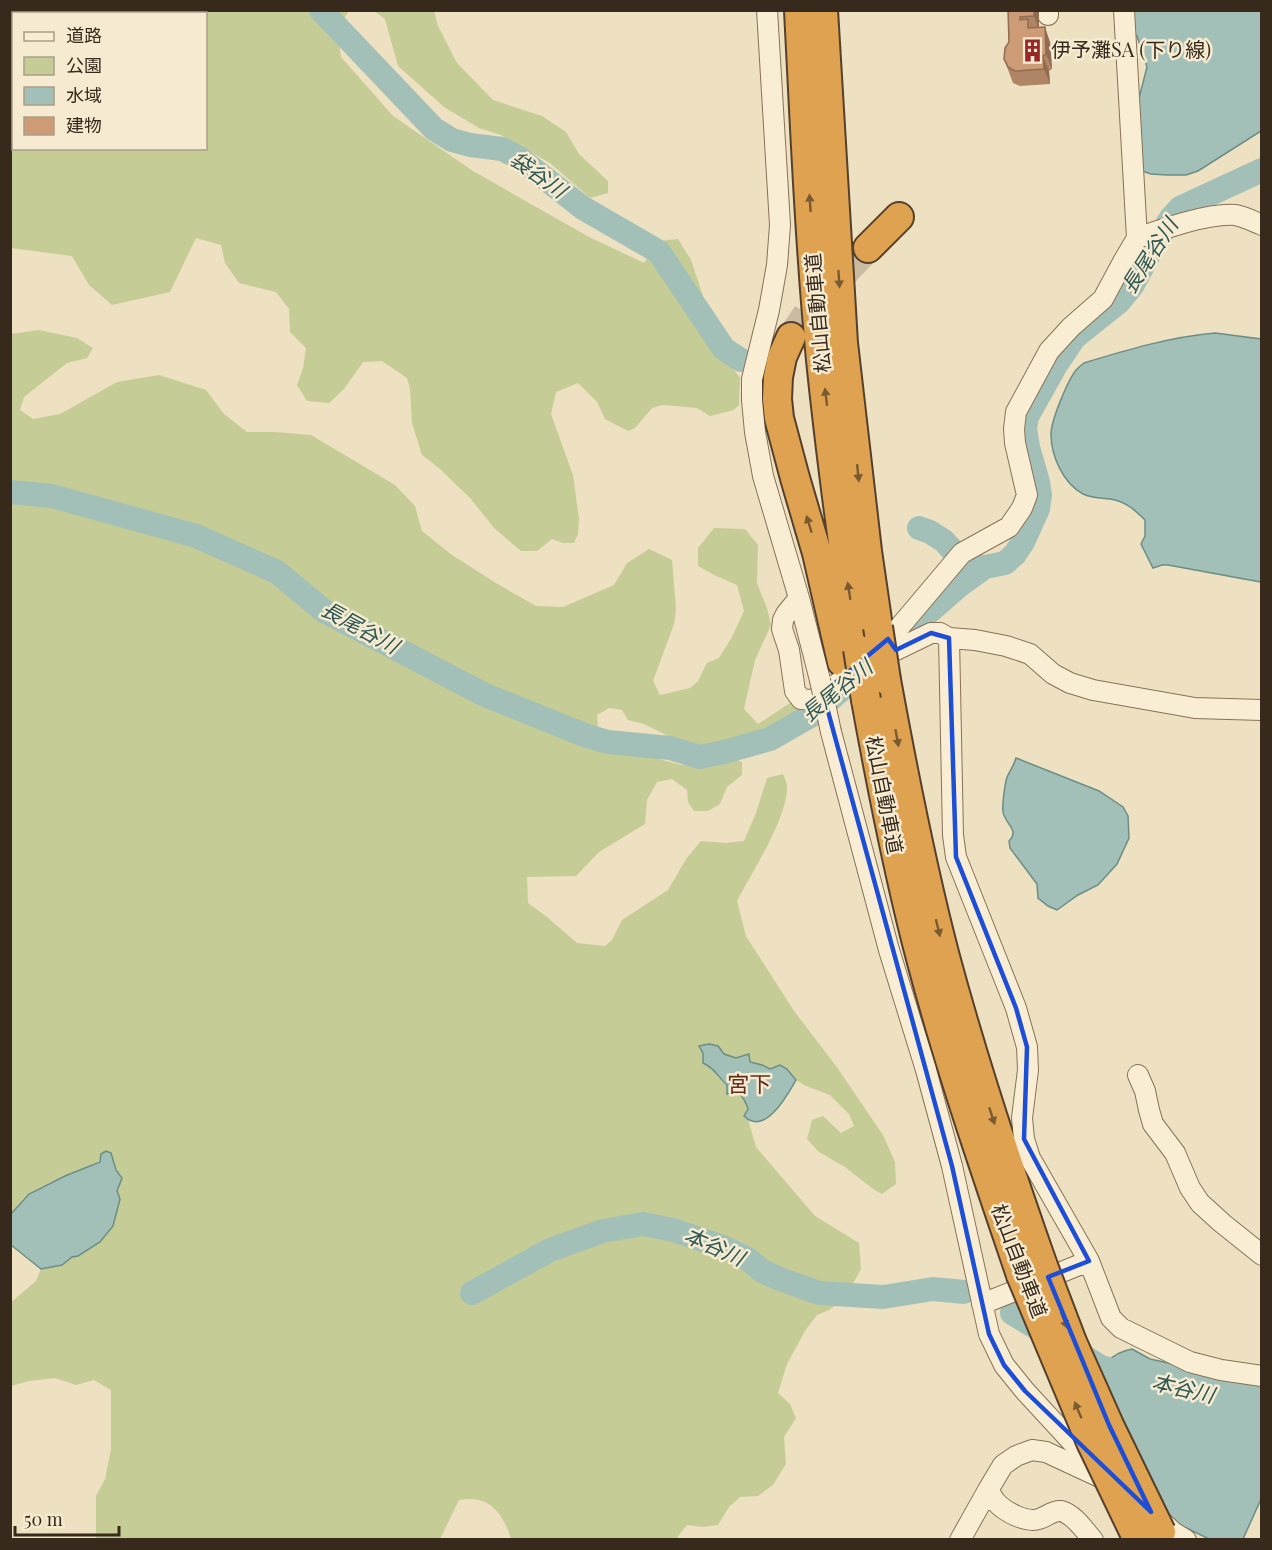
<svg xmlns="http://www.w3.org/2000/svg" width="1272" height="1550" viewBox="0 0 1272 1550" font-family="'Playfair Display','Noto Sans JP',serif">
	<rect width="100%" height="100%" fill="#eee1c1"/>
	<!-- green -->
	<path fill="#c5cc95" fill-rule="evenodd" d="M10,11H349L337,28L341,57L393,116L473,171L589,237L644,263L659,241L678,239L691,260L711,320L715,352L735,371L740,378L739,405L734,410L710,416L697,408L663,405L652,408L635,428L628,431L605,419L597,402L578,383L556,392L551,414L573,475L579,519L578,534L574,543H563L552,539L537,551H521L494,528L471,499L440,469L422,455L412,423L410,389L407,378L382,361L363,362L344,389L329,403L307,401L297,385L303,368L306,348L290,332L289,309L276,292L239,283L225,263L221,245L196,238L170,292L112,305L89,285L72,256L11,248ZM14,14H206V148H14Z
		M374,11H434L438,26L457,63L493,100L542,116L566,132L579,154L608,181V193L590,198L550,163L501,135L479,128L444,107L398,66L385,19Z
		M39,330L77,338L93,348L87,358L67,363L24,397L20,410L33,419L60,414L117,382L159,375L206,390L224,414L247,432H275L311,435L395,485L415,506L422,531L452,555L496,583L536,606L563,607L614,585L627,563L649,549L672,560L676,609L674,624L653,681L660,695L690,688L698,681L707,663L719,658L732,637L744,611L737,585L714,575L698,566V548L714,528L745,529L758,545L757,583L767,608L771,625L755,660L744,709L758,724L790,703L797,704L801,715L789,726L750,741L708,750L682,743L644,724L628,720L622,710L609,708L597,715L598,728L614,736L631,752L682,765L705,763L728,756L742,762V775L727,787L720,804L708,811H694L688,802L687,790L672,779L657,782L647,800L645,824L599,852L576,876L527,877L528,903L547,917L577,943L605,946L612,940L622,920L668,890L686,859L701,841L726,843L744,841L756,813L767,778L783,774C785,778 787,783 787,787C787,819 752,872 737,901L746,936L794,1011L836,1066L883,1135L895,1162L896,1184L882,1194L873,1189L845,1167L819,1152L807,1139L812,1120L823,1116L841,1133L854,1126L849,1114L830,1095L806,1086L796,1080L787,1069H770L762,1065L736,1058L724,1054L718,1046L709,1044C711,1055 712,1067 719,1077C728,1091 743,1090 748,1109L744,1116L748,1119L756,1147L815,1216L859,1243L861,1269L845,1298L829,1310L817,1315L805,1331L787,1364L778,1393L790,1404L796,1418L784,1437L786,1464L773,1485L758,1496L740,1497L729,1507L718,1525L703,1527L687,1525L679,1535L677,1539H511C503,1513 489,1494 459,1500L440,1539H96V1496L105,1479L111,1449V1390L94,1380L76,1385L55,1378L29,1381L11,1386L10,1303L36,1281L41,1269L62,1265L72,1257L78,1256L100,1242L122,1178L116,1170L111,1153C87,1171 56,1177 30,1193C23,1198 17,1207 11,1214V334Z"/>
	<!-- water -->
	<path fill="#a3c0b8" stroke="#6a8e86" stroke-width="1.5" d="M1129,11H1261V131L1198,171L1186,175H1167L1151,174L1142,171L1138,102L1147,67L1137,36L1129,31Z
		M1215,333L1261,339V582L1168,565H1162L1153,568L1141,544L1145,536V520C1135,510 1125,501 1110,499C1100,498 1091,498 1083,494C1063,483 1051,456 1051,434C1051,421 1068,379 1077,369C1079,367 1081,365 1084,363C1126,350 1170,337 1215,333Z
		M1016,758L1099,791L1123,807L1128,816L1129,838L1117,864L1098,885L1078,895L1057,910L1048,906L1038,898L1037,884L1010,848L1009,841C1020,830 1005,824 1003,812C1002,806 1005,780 1008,775C1011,769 1014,765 1016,758Z
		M709,1044L718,1046L724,1054L736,1058L749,1054L750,1062L762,1065L770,1069L780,1065L787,1069L796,1080C788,1094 765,1137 744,1116L748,1109C746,1102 743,1097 738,1092L727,1094V1085C717,1076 716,1069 703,1063V1053L699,1046Z
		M106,1151L111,1153L116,1170L122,1178L117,1191L120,1199L113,1226L100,1242L78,1256L72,1257L62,1265L41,1269L11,1245V1214L29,1194L65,1176L100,1162L101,1154Z
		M1132,1349L1150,1359L1261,1383V1499L1243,1539H1209L1166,1518L1082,1396C1096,1375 1105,1354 1132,1349Z"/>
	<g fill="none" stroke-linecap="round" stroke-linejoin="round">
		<!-- river -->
		<path stroke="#a3c0b8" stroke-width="24" d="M321,10L434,129L452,140L470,145L502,149L519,158L583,208L659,252L724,349L741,360
			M10,492L52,496L196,536L277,572L324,611L485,695L587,736L608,742L670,748L700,757L724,752L770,739L812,715L841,690
			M919,528L930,532L944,541L964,563L979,566
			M889,647L960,585L985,567L1005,563L1015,554L1023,542L1038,509L1040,495L1038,482L1028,447L1025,429L1027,417L1056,365L1074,338L1119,302L1132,286L1151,251L1171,218L1180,208L1262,170
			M472,1293L550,1250L603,1231L643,1224L673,1230L723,1247L748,1259L762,1271L780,1279L819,1293L883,1297L933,1289L964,1292
			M1012,1313L1101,1367L1132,1376"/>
		<!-- highway-tunnel -->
		<path stroke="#c9bca0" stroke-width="28" stroke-dasharray="28 14" stroke-linecap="butt" d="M791,337L808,312L868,248"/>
		<defs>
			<path id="minor" d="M767,10L780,225L777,265L769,310L752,379V400L755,432L763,476L799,598L820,680
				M1048,10V15
				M1124,10L1137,238C1163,229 1208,213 1235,215C1243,216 1253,221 1262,225
				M799,598L786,614L783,620L782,629L789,650L795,691L801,699C804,699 807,700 810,700C832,694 879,647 897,630L962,553L1009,527L1022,508L1027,495L1015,443L1014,429L1016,412L1049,351L1071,327L1103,299L1124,260L1137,238
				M949,638L953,835L956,857L1016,1008L1027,1047L1028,1070L1022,1118L1024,1139L1030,1158L1089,1261L1111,1318L1121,1328L1190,1362L1221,1370L1262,1376
				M888,639L896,650L931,633H940L949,638L975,640L1006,646L1030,654L1053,674L1070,683L1093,690L1195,708L1262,710
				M831,732L889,950L926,1070L952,1166L989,1334L1004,1365L1025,1391L1072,1442L1097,1464
				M1138,1075L1145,1091L1149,1110L1153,1124L1175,1153L1190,1188L1200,1203L1222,1223L1262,1255
				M982,1304L1089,1261
				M1155,1515L1173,1532L1186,1540
				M960,1540L988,1490
				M1093,1540C1085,1531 1074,1514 1061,1511C1053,1510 1046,1517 1039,1519C1026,1523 1005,1512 996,1502C993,1499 991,1494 988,1490L1003,1465L1016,1456L1032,1450L1046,1452L1104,1479"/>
			<path id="highway" d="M799,10C805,127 810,244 821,360C831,457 844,553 858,649
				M823,10L843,343L867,551L878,627
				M868,248L899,217
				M791,337L782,357L778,377L777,399L779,418L795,478L817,553L842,662
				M886,680C903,773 921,866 945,957C973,1061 1007,1164 1043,1266
				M866,700C882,788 899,876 922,962C950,1068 986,1172 1021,1275"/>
		</defs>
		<!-- minor casing -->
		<use href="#minor" stroke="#877258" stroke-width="22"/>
		<!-- highway casing -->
		<use href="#highway" stroke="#55402d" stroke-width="32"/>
		<!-- minor -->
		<use href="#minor" stroke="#f9eed4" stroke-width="20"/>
		<!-- highway -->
		<use href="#highway" stroke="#dfa250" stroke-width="28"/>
		<defs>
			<path id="minor-bridge" d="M820,680L831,732"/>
			<path id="highway-bridge" d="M878,627L886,680
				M858,649L866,700
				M1043,1266L1072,1342L1109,1425L1161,1532
				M1021,1275L1091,1442L1138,1540"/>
		</defs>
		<!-- minor-bridge casing -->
		<use href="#minor-bridge" stroke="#877258" stroke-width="22" stroke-linecap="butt"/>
		<!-- highway-bridge casing -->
		<use href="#highway-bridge" stroke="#55402d" stroke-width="32" stroke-linecap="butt"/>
		<!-- minor-bridge -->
		<use href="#minor-bridge" stroke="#f9eed4" stroke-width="20"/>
		<!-- highway-bridge -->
		<use href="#highway-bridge" stroke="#dfa250" stroke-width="28"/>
	</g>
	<!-- wall -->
	<path fill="#b08565" d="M1008,10H1039V27L1050,42L1052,69L1049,71L1050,84L1020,86L1013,83L1004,59L1009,42Z"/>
	<!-- shaded-wall -->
	<path fill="#906c53" d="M1034,10H1039V31L1034,16Z
		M1045,27L1050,42L1052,69L1046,54Z
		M1043,56L1049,71L1050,84L1044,69Z"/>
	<!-- building -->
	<path fill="#cd9b76" stroke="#906c53" stroke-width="1.5" d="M1008,10H1034V16L1020,17V20L1028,19V28L1045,27L1046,54L1043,56L1044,69L1015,71L1008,67L1004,59L1005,48L1009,42Z"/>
	<!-- one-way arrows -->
	<defs><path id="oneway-solid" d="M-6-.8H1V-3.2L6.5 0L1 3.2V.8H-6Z" transform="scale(1.5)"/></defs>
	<g fill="#7a5a31">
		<use href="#oneway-solid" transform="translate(810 203) rotate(-94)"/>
		<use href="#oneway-solid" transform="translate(839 279) rotate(86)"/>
		<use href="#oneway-solid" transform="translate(826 397) rotate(-97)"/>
		<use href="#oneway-solid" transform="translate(858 473) rotate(84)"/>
		<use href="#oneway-solid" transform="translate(809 524) rotate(-107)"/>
		<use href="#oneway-solid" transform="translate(849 591) rotate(-99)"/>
		<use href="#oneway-solid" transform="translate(897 738) rotate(80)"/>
		<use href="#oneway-solid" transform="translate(938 928) rotate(76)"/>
		<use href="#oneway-solid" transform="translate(992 1116) rotate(72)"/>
		<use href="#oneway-solid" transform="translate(1064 1320) rotate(69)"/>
		<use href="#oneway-solid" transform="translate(1078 1410) rotate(-113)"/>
	</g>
	<!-- marked area -->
	<path fill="none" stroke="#1d4ed8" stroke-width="4.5" stroke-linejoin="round" d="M931,633L949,638L956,857L1016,1008L1027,1047L1024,1139L1089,1261L1048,1277L1109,1425L1151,1512L1025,1391L1004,1365L989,1334L952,1166L823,693L888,639L896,650Z"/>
	<!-- icons -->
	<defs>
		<symbol id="building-bare" viewBox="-9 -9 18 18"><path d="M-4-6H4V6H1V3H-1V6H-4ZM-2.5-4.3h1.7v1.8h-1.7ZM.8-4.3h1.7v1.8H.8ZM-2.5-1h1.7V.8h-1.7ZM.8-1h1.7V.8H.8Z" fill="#972828" stroke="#f6ebd0" stroke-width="2.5" paint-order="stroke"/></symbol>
	</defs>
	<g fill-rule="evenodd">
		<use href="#building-bare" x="1016" y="34" width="33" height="33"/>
	</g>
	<g text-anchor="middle" stroke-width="5" stroke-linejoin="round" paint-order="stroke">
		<!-- poi labels -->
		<g font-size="20" fill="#372a1d" stroke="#f6ebd0" text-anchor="start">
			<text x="1051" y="57">伊予灘SA (下り線)</text>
		</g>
		<!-- street labels -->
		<g font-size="20" fill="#372a1d" stroke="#f6ebd0">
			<text transform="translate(818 313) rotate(-95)" y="7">松山自動車道</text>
			<text transform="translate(884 795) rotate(79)" y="7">松山自動車道</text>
			<text transform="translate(1019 1261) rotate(69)" y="7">松山自動車道</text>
		</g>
		<!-- water labels -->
		<g font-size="21" font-style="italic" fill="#2c5755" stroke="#f6ebd0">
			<text transform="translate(538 175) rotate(36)" y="7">袋谷川</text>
			<text transform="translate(1150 256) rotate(-57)" y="7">長尾谷川</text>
			<text transform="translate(360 628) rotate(29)" y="7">長尾谷川</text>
			<text transform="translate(837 691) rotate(-39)" y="7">長尾谷川</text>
			<text transform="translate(714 1247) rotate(24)" y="7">本谷川</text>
			<text transform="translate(1183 1389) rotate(13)" y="7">本谷川</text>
		</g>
		<!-- quarter labels -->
		<g font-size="22" fill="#642c1c" stroke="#f6ebd0">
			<text x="749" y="1092">宮下</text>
		</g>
	</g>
	<!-- border -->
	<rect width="1272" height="1550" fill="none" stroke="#372a1d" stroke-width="24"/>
	<!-- legend -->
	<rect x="12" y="12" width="195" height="138" fill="#f6ebd0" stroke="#aa9e88" stroke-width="1.5"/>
	<rect x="24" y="32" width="30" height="9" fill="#f9eed4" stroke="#aa9e88" stroke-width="1.5"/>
	<text x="66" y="42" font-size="18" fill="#372a1d">道路</text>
	<rect x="24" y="57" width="30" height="18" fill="#c5cc95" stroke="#aa9e88" stroke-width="1.5"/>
	<text x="66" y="72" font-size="18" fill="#372a1d">公園</text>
	<rect x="24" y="87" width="30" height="18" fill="#a3c0b8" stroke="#aa9e88" stroke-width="1.5"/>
	<text x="66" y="102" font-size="18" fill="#372a1d">水域</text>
	<rect x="24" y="117" width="30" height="18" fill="#cd9b76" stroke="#aa9e88" stroke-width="1.5"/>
	<text x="66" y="132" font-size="18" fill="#372a1d">建物</text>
	<!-- scale -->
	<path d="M15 1526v9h104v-9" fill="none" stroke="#372a1d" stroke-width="3"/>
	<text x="24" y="1526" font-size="18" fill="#372a1d" stroke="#f6ebd0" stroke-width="4.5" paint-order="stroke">50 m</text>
</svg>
